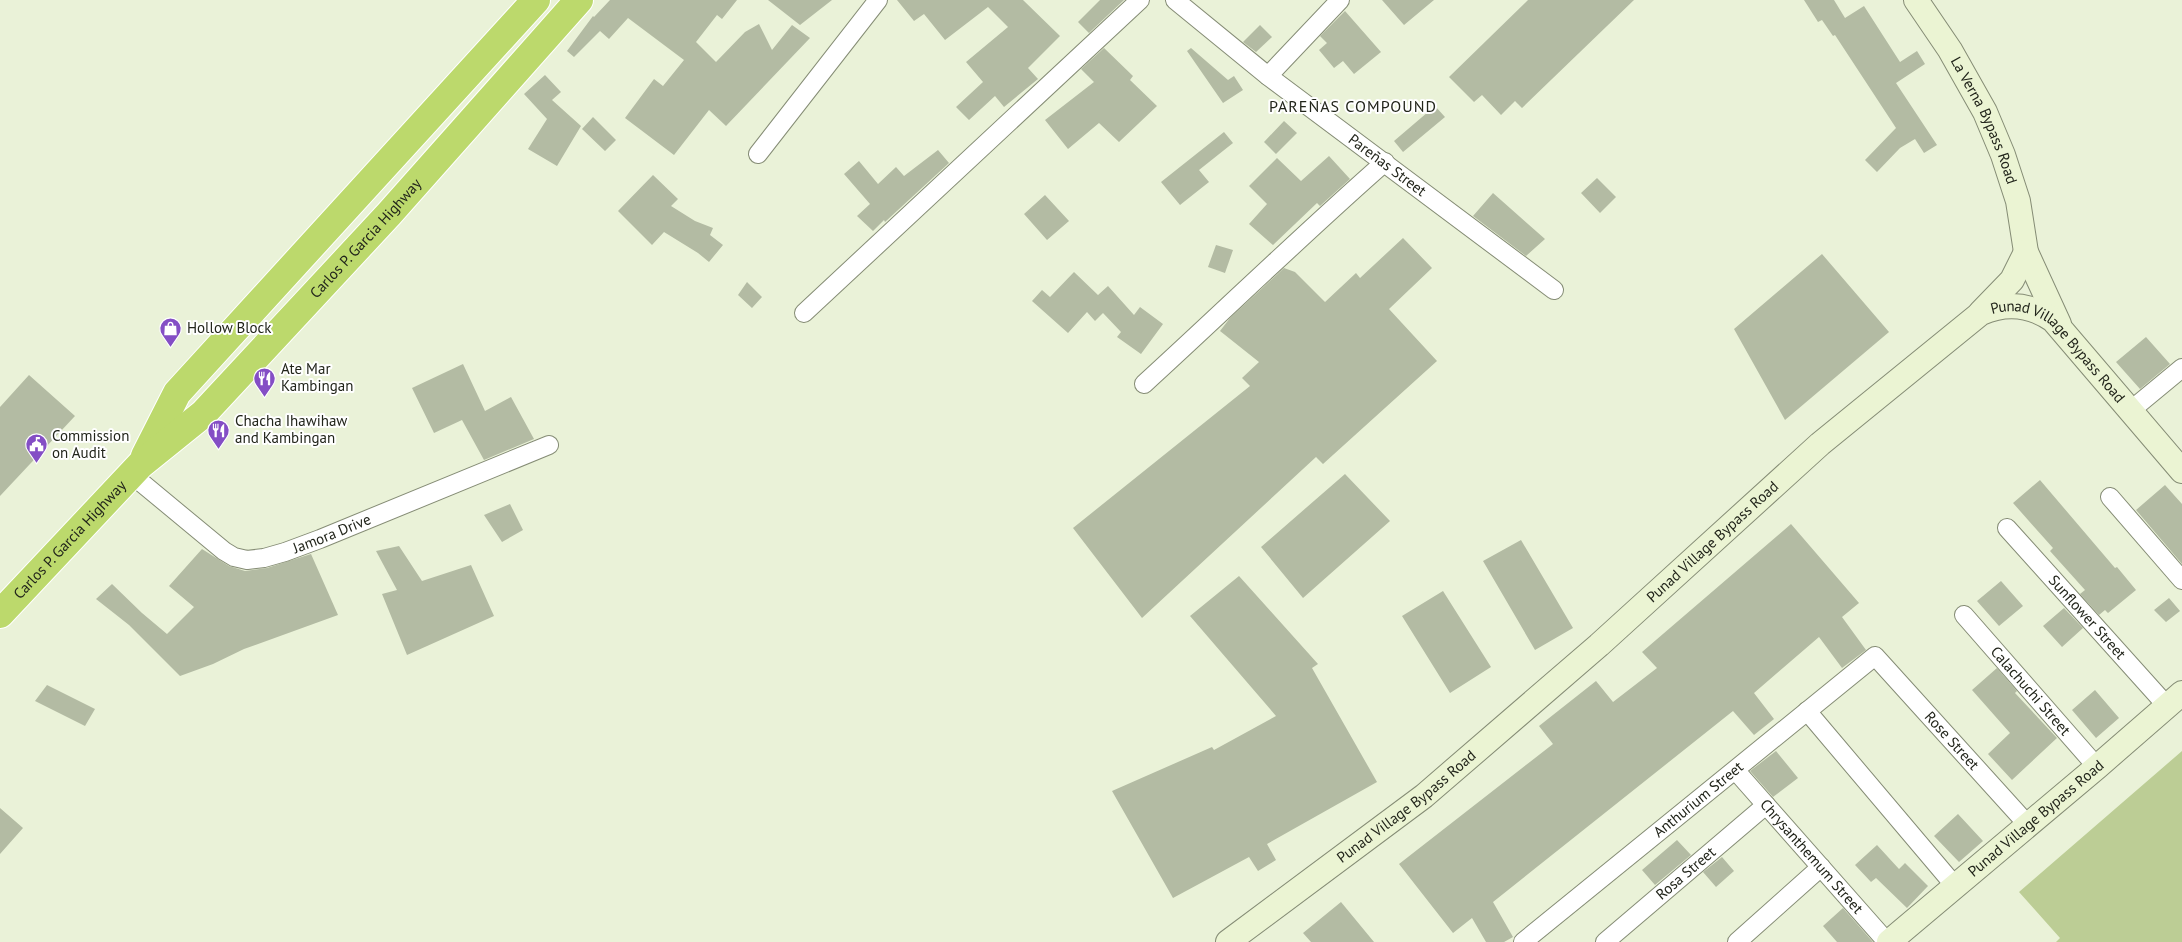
<svg xmlns="http://www.w3.org/2000/svg" width="2182" height="942" viewBox="0 0 2182 942" font-family="'PT Sans',sans-serif">
	<rect width="100%" height="100%" fill="#eaf2d8"/>
	<!-- green -->
	<path fill="#bccd95" d="M2182,751V942H2056L2060,938L2019,892Z"/>
	<!-- building -->
	<path fill="#b3bba3" d="M610,0H737L722,19L717,15L696,42L716,62L745,32L759,24L772,50L792,25L810,38L726,126L709,110L674,155L625,118L654,79L663,86L684,60L628,18L609,39L600,31L574,57L567,51L593,16L594,17Z
		M768,0H832L800,25Z
		M897,0H1023L1060,36L1028,68L1038,79L1004,107L995,96L969,120L956,107L983,82L966,62L1008,27L988,7L945,40L924,14L914,21Z
		M1100,0H1124L1089,33L1078,22Z
		M1382,0H1434L1404,25Z
		M1528,0H1634L1522,108L1515,101L1501,115L1482,95L1474,102L1449,77Z
		M1804,0H1834L1845,18L1864,6L1900,62L1917,51L1925,64L1896,83L1937,145L1924,153L1915,139L1900,148L1877,172L1865,160L1896,128L1835,35L1833,36L1822,20L1818,22Z
		M1345,11L1381,52L1354,74L1343,61L1334,68L1319,50L1327,43L1320,36Z
		M1260,25L1272,37L1256,52L1243,42Z
		M1104,48L1133,76L1130,80L1157,106L1119,142L1099,123L1068,149L1045,120L1094,82L1081,69Z
		M1191,48L1228,80L1234,76L1243,90L1223,103L1187,51Z
		M545,75L561,92L552,100L581,126L557,166L528,149L547,119L524,94Z
		M1435,106L1445,117L1403,152L1394,141Z
		M593,117L616,140L605,151L582,129Z
		M1284,121L1297,133L1276,154L1264,142Z
		M1224,132L1233,143L1199,170L1209,182L1180,205L1161,182Z
		M938,150L949,163L885,222L884,220L873,231L857,216L870,204L844,174L859,161L878,184L896,167L904,176Z
		M1329,156L1350,179L1320,206L1317,203L1273,245L1249,224L1267,204L1249,186L1277,158L1301,181Z
		M653,175L678,199L671,206L695,221L713,228L710,235L723,245L709,262L698,253L664,232L652,245L618,211Z
		M1597,178L1616,197L1600,213L1581,193Z
		M1493,193L1545,239L1526,256L1473,216Z
		M1045,195L1069,221L1047,240L1024,214Z
		M1403,238L1432,268L1389,309L1437,361L1323,464L1316,457L1142,618L1073,528L1250,386L1242,378L1259,362L1220,331L1230,318L1284,268L1295,272L1325,302L1356,273L1360,278Z
		M1216,245L1233,250L1225,273L1208,267Z
		M1822,254L1889,332L1785,420L1734,329Z
		M1074,272L1098,295L1108,286L1134,315L1140,307L1163,324L1141,354L1117,337L1121,332L1103,313L1095,321L1087,312L1068,333L1032,301L1042,290L1050,297Z
		M747,282L762,297L752,308L738,295Z
		M2146,337L2170,364L2140,389L2116,362Z
		M463,364L485,411L511,397L534,439L484,460L462,420L434,433L412,388Z
		M29,375L75,416L0,496V407Z
		M1345,474L1390,521L1303,598L1261,547Z
		M2040,480L2115,568L2117,567L2136,590L2108,613L2105,610L2099,615L2080,594L2085,590L2050,551L2053,548L2013,503Z
		M2165,485L2182,504V564L2136,510Z
		M510,504L523,530L502,542L484,515Z
		M1791,524L1859,603L1842,617L1866,650L1842,668L1819,637L1754,693L1774,719L1754,735L1733,711L1493,902L1513,937L1504,942H1486L1472,918L1453,933L1399,864L1553,744L1539,726L1596,681L1613,702L1657,668L1642,652Z
		M1521,540L1573,628L1535,650L1483,561Z
		M399,546L422,581L471,565L494,616L407,655L382,594L397,590L376,551Z
		M202,549L229,566L245,571L267,568L311,554L338,615L244,649L213,664L180,676L129,625L96,599L112,584L142,613L167,634L194,607L169,586Z
		M1239,576L1318,664L1312,668L1377,782L1267,844L1276,860L1258,871L1249,857L1173,898L1112,791L1212,747L1214,750L1276,716L1190,616Z
		M2001,581L2023,606L1999,626L1977,601Z
		M1443,591L1491,667L1450,693L1402,616Z
		M2169,598L2180,611L2166,622L2154,610Z
		M2064,608L2083,628L2062,647L2043,626Z
		M1997,668L2017,691L2015,693L2057,738L2012,780L1988,754L2010,733L1972,690Z
		M47,685L95,709L85,726L35,701Z
		M2095,690L2119,718L2096,738L2072,710Z
		M1776,751L1798,778L1773,797L1750,771Z
		M0,808L23,828L0,854Z
		M1958,814L1983,841L1959,862L1934,836Z
		M1677,840L1691,855L1655,885L1642,870Z
		M1877,845L1899,869L1905,863L1928,886L1907,908L1876,878L1871,882L1855,865Z
		M1722,857L1734,871L1716,887L1703,872Z
		M1341,902L1374,942H1311L1303,933Z
		M1843,908L1873,942H1837L1823,926Z"/>
	<g fill="none" stroke-linecap="round" stroke-linejoin="round">
		<defs>
			<g id="street">
				<path id="s1" d="M1175,0L1268,76L1554,290"/>
				<path d="M1268,76L1340,0"/>
				<path d="M758,154L878,0"/>
				<path d="M804,313L1140,0"/>
				<path d="M1144,384C1225,310 1303,234 1385,162"/>
				<path d="M2130,411L2182,368"/>
				<path id="s2" d="M131,474L224,551L234,557L247,560L264,558L285,552L320,539L549,445"/>
				<path d="M2110,497L2182,580"/>
				<path id="s3" d="M2007,528L2167,706"/>
				<path id="s4" d="M1964,615L2097,767"/>
				<path d="M1807,711L1955,886"/>
				<path id="s5" d="M1736,771L1887,942"/>
				<path id="s6" d="M1523,942L1875,656L2028,825"/>
				<path id="s7" d="M1605,942L1766,805"/>
				<path d="M1737,942L1821,867"/>
			</g>
			<g id="secondary">
				<path id="s8" d="M1916,0L1950,50L1985,112L2003,155L2018,201L2026,252L2059,324"/>
				<path d="M1981,312L2012,280L2026,252"/>
				<path id="s9" d="M1228,942L1424,796L1599,645L1820,444L1981,313C2006,302 2030,304 2053,320L2182,471"/>
				<path id="s10" d="M1889,942L2097,767L2182,693"/>
			</g>
			<g id="highway">
				<path d="M145,456L177,393L536,0"/>
				<path id="s11" d="M0,614L141,464L203,414L389,214L579,0"/>
			</g>
		</defs>
		<!-- street casing -->
		<use href="#street" stroke="#858c75" stroke-width="20"/>
		<!-- secondary casing -->
		<use href="#secondary" stroke="#858c75" stroke-width="26"/>
		<!-- highway casing -->
		<use href="#highway" stroke="#fff" stroke-width="30"/>
		<!-- street -->
		<use href="#street" stroke="#fff" stroke-width="18"/>
		<!-- secondary -->
		<use href="#secondary" stroke="#ebf4d3" stroke-width="24"/>
		<!-- highway -->
		<use href="#highway" stroke="#bcd96c" stroke-width="28"/>
	</g>
	<!-- icons -->
	<defs>
		<symbol id="shop-pin" viewBox="-11 -11 22 30"><path d="M0 17L-7.5 6A9.5 9.5 0 1 1 7.5 6Z" fill="#844ec5" stroke="#fff"/><path d="M-5-2.5h2.3a2.7 3.5 0 0 1 5.4 0H5L5.5 6h-11ZM-1.5-2.5h3a1.5 2.3 0 0 0-3 0Z" fill="#fff"/></symbol>
		<symbol id="restaurant-pin" viewBox="-11 -11 22 30"><path d="M0 17L-7.5 6A9.5 9.5 0 1 1 7.5 6Z" fill="#844ec5" stroke="#fff"/><path d="M-5-6h1v4h1v-4h1v4h1v-4h1v5L-1.5 .5V6h-2V.5L-5-1ZM5-6V6H3V1.5H1.5Q1.5-4 5-6Z" fill="#fff"/></symbol>
		<symbol id="civic-pin" viewBox="-11 -11 22 30"><path d="M0 17L-7.5 6A9.5 9.5 0 1 1 7.5 6Z" fill="#844ec5" stroke="#fff"/><path d="M-.6-6.5H3V-4.5H.6V-3L4-1V1h2V6H-6V1h2V-1L-.6-3ZM-1.2 2.5V6h2.4V2.5Z" fill="#fff"/></symbol>
	</defs>
	<g fill-rule="evenodd">
		<use href="#shop-pin" x="158" y="316" width="25" height="34"/>
		<use href="#restaurant-pin" x="252" y="366" width="25" height="34"/>
		<use href="#restaurant-pin" x="206" y="418" width="25" height="34"/>
		<use href="#civic-pin" x="24" y="432" width="25" height="34"/>
	</g>
	<g text-anchor="middle" stroke-width="4" stroke-linejoin="round" paint-order="stroke">
		<!-- street labels -->
		<g font-size="15" fill="#22251b" stroke="#fff">
			<text dy="5" stroke="none"><textPath href="#s8" startOffset="139">La Verna Bypass Road</textPath></text>
			<text dy="5" stroke="none"><textPath href="#s1" startOffset="269">Pareñas Street</textPath></text>
			<text dy="5" stroke="none"><textPath href="#s11" startOffset="525">Carlos P. Garcia Highway</textPath></text>
			<text dy="5" stroke="none"><textPath href="#s9" startOffset="1078">Punad Village Bypass Road</textPath></text>
			<text dy="5" stroke="none"><textPath href="#s2" startOffset="235">Jamora Drive</textPath></text>
			<text dy="5" stroke="none"><textPath href="#s11" startOffset="102">Carlos P. Garcia Highway</textPath></text>
			<text dy="5" stroke="none"><textPath href="#s9" startOffset="629">Punad Village Bypass Road</textPath></text>
			<text dy="5" stroke="none"><textPath href="#s3" startOffset="120">Sunflower Street</textPath></text>
			<text dy="5" stroke="none"><textPath href="#s4" startOffset="101">Calachuchi Street</textPath></text>
			<text dy="5" stroke="none"><textPath href="#s6" startOffset="568">Rose Street</textPath></text>
			<text dy="5" stroke="none"><textPath href="#s6" startOffset="226">Anthurium Street</textPath></text>
			<text dy="5" stroke="none"><textPath href="#s9" startOffset="224">Punad Village Bypass Road</textPath></text>
			<text dy="5" stroke="none"><textPath href="#s10" startOffset="192">Punad Village Bypass Road</textPath></text>
			<text dy="5" stroke="none"><textPath href="#s5" startOffset="114">Chrysanthemum Street</textPath></text>
			<text dy="5" stroke="none"><textPath href="#s7" startOffset="106">Rosa Street</textPath></text>
		</g>
		<!-- poi labels -->
		<g font-size="15" fill="#22251b" stroke="#fff" text-anchor="start">
			<text x="187" y="333">Hollow Block</text>
			<text x="281" y="374">Ate Mar<tspan x="281" dy="17">Kambingan</tspan></text>
			<text x="235" y="426">Chacha Ihawihaw<tspan x="235" dy="17">and Kambingan</tspan></text>
			<text x="52" y="441">Commission<tspan x="52" dy="17">on Audit</tspan></text>
		</g>
		<!-- neighbourhood labels -->
		<g font-size="16" letter-spacing="1" fill="#22251b" stroke="#fff">
			<text x="1353" y="112">PAREÑAS COMPOUND</text>
		</g>
	</g>
</svg>
